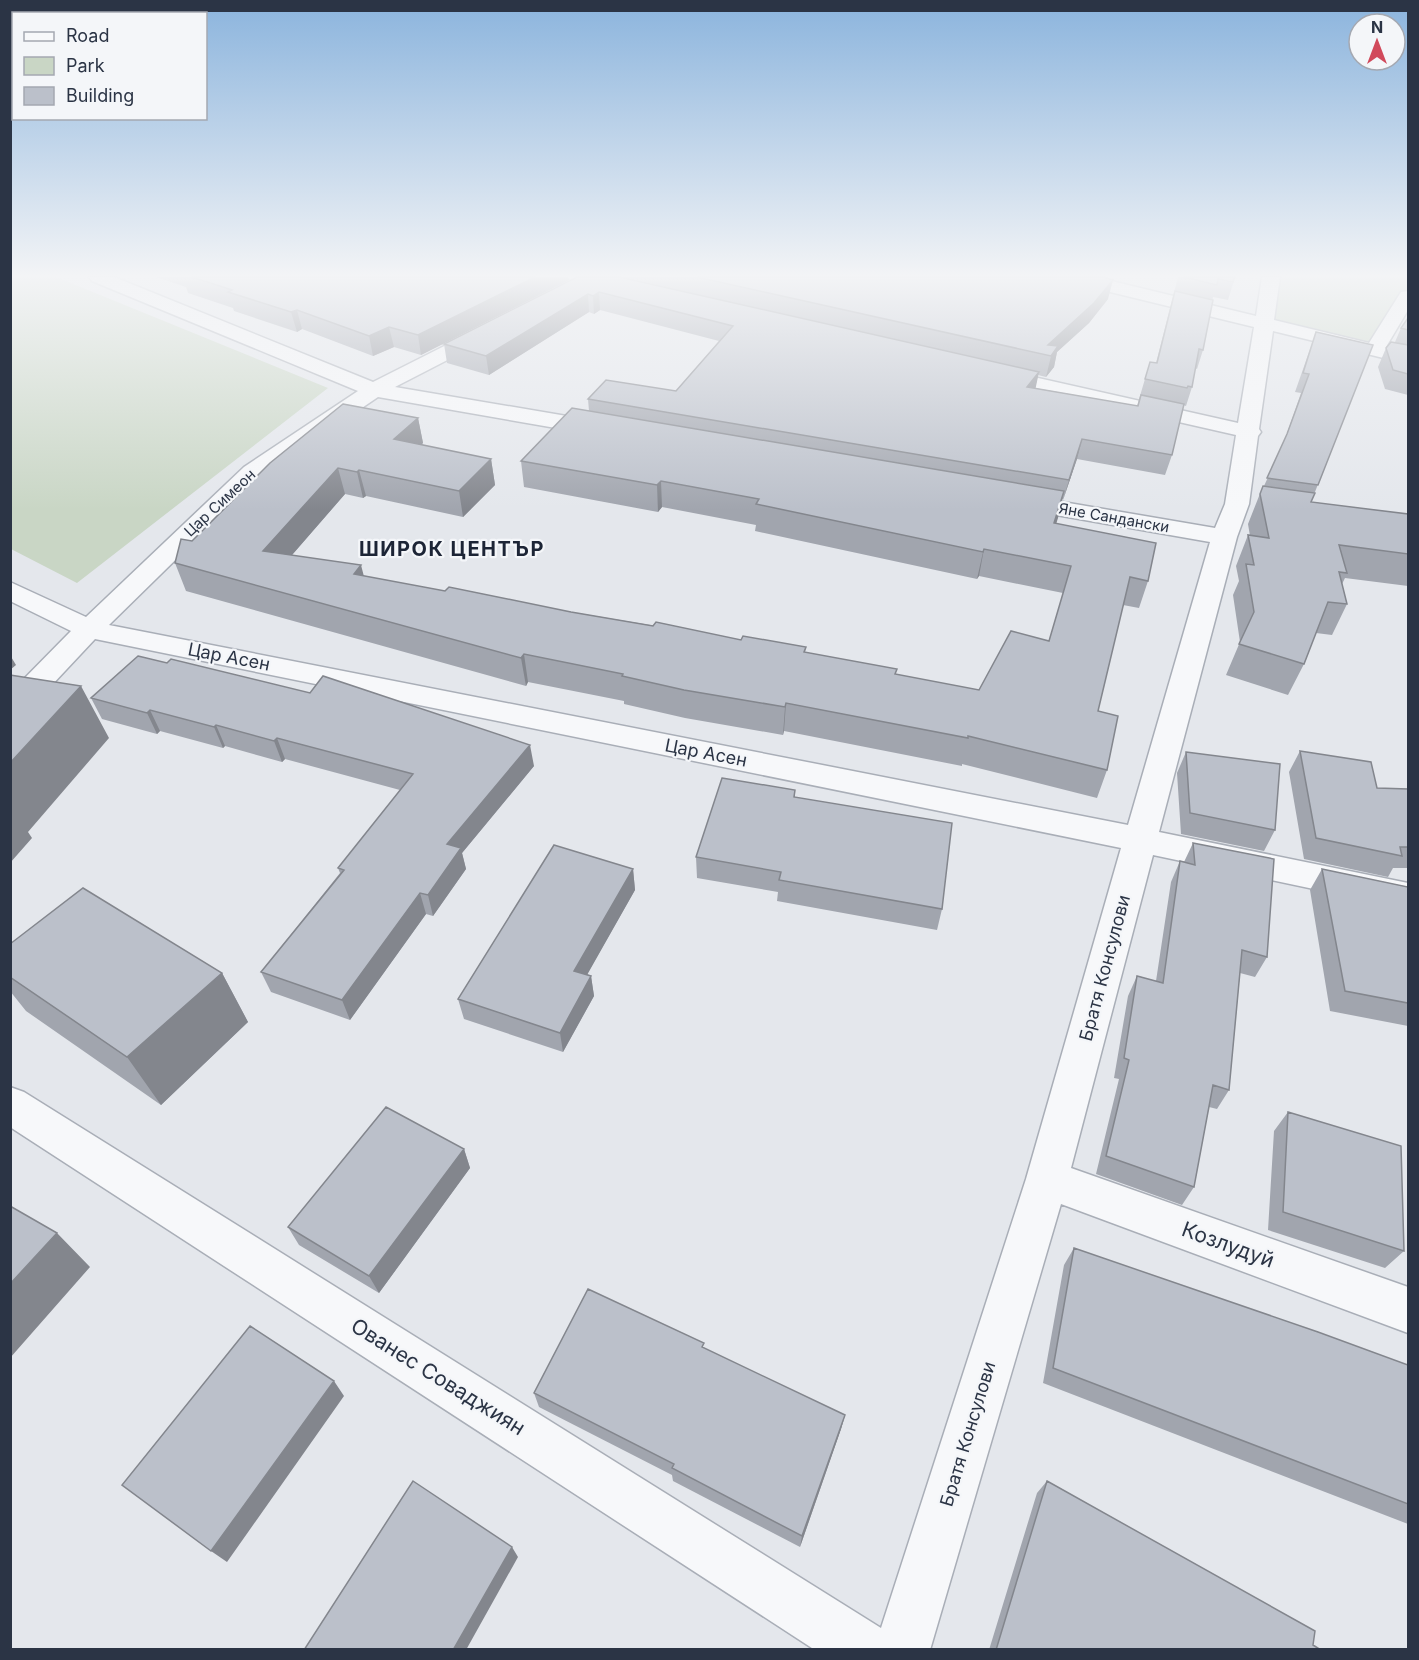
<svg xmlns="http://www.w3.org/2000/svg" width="1419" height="1660" viewBox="0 0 1419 1660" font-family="Inter,sans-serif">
	<rect width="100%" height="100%" fill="#e4e7ec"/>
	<!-- green -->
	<path fill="#c9d6c5" d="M11,277H56L328,388L77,583L11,549Z
		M1271,277H1408V296L1374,350L1263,324Z"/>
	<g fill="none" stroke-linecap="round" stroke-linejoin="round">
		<defs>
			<path id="minor" d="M89,277H114L373,382L480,328H494L497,332L494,336L395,387L602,422L610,424L613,429L610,434L602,436L378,397L260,477L109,625L1128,825L1210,542L1016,508L1007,506L1004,501L1007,496L1016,494L1215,528L1225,504L1236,435L994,380L987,378L984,374L987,370L994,368L1238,423L1254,327L1065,281L1062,277H1095L1256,316L1262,277H1280L1274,320L1369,343L1401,292L1408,291V310L1386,347L1408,352V364L1273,331L1259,429L1261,432L1258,436L1249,504L1237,537L1159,832L1408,883V909L1153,855L1071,1168L1408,1287V1333L1061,1204L930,1650H815L10,1127V1087L24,1092L881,1628L1026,1179L1121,848L95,639L21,718L10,721V693L71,631L10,601V582L86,617L244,467L358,391L92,281Z"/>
		</defs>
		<!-- minor casing -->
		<use href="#minor" stroke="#a9aeb7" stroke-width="3"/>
		<!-- minor -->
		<use href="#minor" fill="#f7f8fa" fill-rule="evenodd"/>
	</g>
	<!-- wall -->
	<path fill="#a1a5ae" d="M156,277H568L569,280L421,355L394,347L373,356L302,329L297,332L234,311L233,308L188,293L186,287Z
		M577,277H1103L1108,299L1089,323L1057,352L1054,367L1046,377L1038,375L1035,388L1137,406L1150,362L1156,363L1178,277H1235L1228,300L1213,297L1203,350L1197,369L1195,368L1192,387L1186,406L1183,405L1172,455L1165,475L1077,459L1063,500L1062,499L1056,523L1148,581L1139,608L1123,605L1098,711L1107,770L1097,798L962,764V766L784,731L783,735L685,718L624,704V701L528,682L526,686L186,591L175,563L192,541L418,418L423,443L421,445L491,459L495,485L463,517L366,496L363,498L345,494L292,555L364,576L445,591L741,640L806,647L805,652L896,675L979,690L1049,641L1063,593L979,576L977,579L755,531L756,525L662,507L658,512L524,487L521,461L589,411L588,399L676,391L719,341L600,310L594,314L589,312L489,375L447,363L444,344Z
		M1408,318V395L1385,389L1378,367L1386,348L1395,342L1401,328Z
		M1316,332L1373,345L1311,502L1408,514V586L1345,578L1342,584L1347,604L1332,635L1316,633L1304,664L1288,695L1226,675L1240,642L1233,595L1239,581L1236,566L1248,535L1250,536L1248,524L1263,486H1264L1284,442L1301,393L1295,392Z
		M91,698L534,766L462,853L466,869L433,916L426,914L350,1020L271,992L261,972L340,873L338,868L400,790L285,759L282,762L225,746L223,748L160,731L157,734L102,719Z
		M1300,751L1377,788L1408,789V868H1393L1388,877L1304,859L1289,772Z
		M1186,752L1275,830L1264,851L1181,834L1177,773Z
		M795,790V797L942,909L937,930L777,901L778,892L697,878L696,857Z
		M1193,843L1267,957L1255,977L1240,973L1229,1090L1217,1109L1209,1107L1194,1187L1182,1205L1096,1174L1119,1079L1114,1078L1128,996L1137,976L1156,981L1171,882L1180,861L1184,862Z
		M633,869L635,890L587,974L591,976L594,996L563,1052L464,1019L458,999Z
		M1322,869L1408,887V1026L1330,1011L1310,890Z
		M10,944L222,973L248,1022L161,1105L26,1011L10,991Z
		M1288,1112L1404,1251L1385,1268L1268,1230L1274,1131Z
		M464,1149L470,1168L379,1293L299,1245L288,1227Z
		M1074,1248L1408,1365V1524L1043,1383L1064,1265Z
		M534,1393L845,1415L841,1429L800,1547L673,1481L672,1475L539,1407Z
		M1047,1481L1313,1645L1321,1650H989L1037,1493Z"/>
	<!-- shaded-wall -->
	<path fill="#83868d" d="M535,277H568L569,280L421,355L418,335Z
		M1113,280L1108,299L1089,323L1057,352L1054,367L1046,377L1051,356L1048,345Z
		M599,292L600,310L594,314L593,296Z
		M588,294L589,312L489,375L486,356Z
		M297,310L302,329L297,332L291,312Z
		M389,327L394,347L373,356L369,336Z
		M1039,372L1035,391L1027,387Z
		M418,418L423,443L399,465L394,439Z
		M1082,439L1077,459L1063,500L1069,480Z
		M491,459L495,485L463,517L459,491Z
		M338,468L345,494L272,578L263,551Z
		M359,470L366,496L363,498L357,472Z
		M661,481L662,507L658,512L657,485Z
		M1064,491L1058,518L1048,549L1054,523Z
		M984,549L979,576L977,579L983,552Z
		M361,565L368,592L354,574Z
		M524,654L528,682L526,686L521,658Z
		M10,655L16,665L10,670Z
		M81,686L109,738L28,832L32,838L10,863V763Z
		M786,703L784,731L783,735L785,707Z
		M150,710L160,731L157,734L147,713Z
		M216,725L225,746L223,748L214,727Z
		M277,738L285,759L282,762L274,741Z
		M530,745L534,766L462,853L466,869L433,916L428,895L447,844Z
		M633,869L635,890L578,991L574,971Z
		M420,893L426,914L350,1020L342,1000Z
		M222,973L248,1022L161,1105L127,1057Z
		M591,976L594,996L563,1052L560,1033Z
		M464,1149L470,1168L379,1293L369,1276Z
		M57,1233L90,1267L10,1358V1284Z
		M334,1381L344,1396L227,1562L211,1551Z
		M845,1415L841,1429L800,1547L802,1536Z
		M512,1547L518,1557L466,1650H453Z"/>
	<!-- building -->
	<path fill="#bbc0ca" stroke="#83868d" stroke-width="1.5" d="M192,277H535L418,335L389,327L369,336L297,310L291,312L228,292L232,290Z
		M577,277H619L1039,372L1027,387L1138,406L1141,395L1184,404L1172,455L1082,439L1069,480L588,399L606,380L676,391L733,326L599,292L593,296L588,294L486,356L444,344Z
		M697,277H1103L1113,280L1094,303L1048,345L1058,346L1051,356Z
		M1184,277H1235L1233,282L1218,279L1217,285Z
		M1175,291L1213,300L1203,350L1199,349L1192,387L1188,386L1187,388L1145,379L1150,362L1157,363Z
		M1408,318V330L1401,328Z
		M1316,332L1373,345L1318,485L1267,478L1287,434L1309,374L1303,373Z
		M1391,342L1408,345V374L1393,370L1386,348Z
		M343,404L418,418L394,439L491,459L459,491L359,470L357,472L338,468L263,551L361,565L354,574L445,591L449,587L571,612L653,626L656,622L741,640L743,636L806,647L804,652L897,669L895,674L979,690L1011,631L1049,641L1071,566L984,549L983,552L756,504L759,499L661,481L657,485L521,461L572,408L1064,491L1054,523L1156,543L1148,581L1130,577L1098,711L1118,716L1107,770L968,736V738L786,703L785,707L684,690L622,676L623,674L524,654L521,658L175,563L181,539L192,541L270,463Z
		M1263,486L1315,493L1311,502L1408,514V554L1339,545L1347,573L1339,572L1347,604L1328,602L1304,664L1239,644L1254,612L1246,564L1254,565L1248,535L1269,538L1260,494Z
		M138,656L167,663L171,659L310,693L323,676L530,745L447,844L461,848L428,895L420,893L342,1000L261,972L344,870L338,868L413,774L277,738L274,741L216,725L214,727L150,710L147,713L91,698Z
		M10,675L81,686L10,763Z
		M1300,751L1371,762L1377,788L1408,789V847H1400L1402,856L1316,838Z
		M1186,752L1280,764L1275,830L1190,813Z
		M722,778L795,790L794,797L952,823L942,909L779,880L781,872L696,857Z
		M1193,843L1274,859L1267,957L1242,950L1229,1090L1213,1085L1194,1187L1106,1156L1129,1060L1124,1058L1137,976L1163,983L1180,861L1195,865Z
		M554,845L633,869L574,971L591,976L560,1033L458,999Z
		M1322,869L1408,887V1003L1345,991Z
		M83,888L222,973L127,1057L10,977V944Z
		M386,1107L464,1149L369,1276L288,1227Z
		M1288,1112L1401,1146L1404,1251L1283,1212Z
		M10,1206L57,1233L10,1284Z
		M1074,1248L1318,1332L1408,1365V1504L1053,1368Z
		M588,1289L704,1343L702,1347L845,1415L802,1536L672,1468L674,1464L534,1393Z
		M250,1326L334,1381L211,1551L122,1485Z
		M413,1481L512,1547L453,1650H304Z
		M1047,1481L1315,1631L1313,1645L1321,1650H996Z"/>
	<!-- sky -->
	<linearGradient id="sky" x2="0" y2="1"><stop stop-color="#8bb4dd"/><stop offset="0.54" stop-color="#f3f4f6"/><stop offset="1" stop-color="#f3f4f6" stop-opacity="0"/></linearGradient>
	<rect width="1419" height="510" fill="url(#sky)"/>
	<g text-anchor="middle" stroke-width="4.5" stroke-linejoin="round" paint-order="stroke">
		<!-- far-street labels -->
		<g font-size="15" fill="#2b3445" stroke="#f4f6f9">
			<text transform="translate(220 503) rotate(-43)" y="5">Цар Симеон</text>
			<text transform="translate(1114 518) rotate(10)" y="5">Яне Сандански</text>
		</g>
		<!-- street labels -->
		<g font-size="18" fill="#2b3445" stroke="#f4f6f9">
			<text transform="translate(229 657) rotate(11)" y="6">Цар Асен</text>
			<text transform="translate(706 753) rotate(11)" y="6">Цар Асен</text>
			<text transform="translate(1105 968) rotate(-75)" y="6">Братя Консулови</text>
			<text transform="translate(968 1434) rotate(-73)" y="6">Братя Консулови</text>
		</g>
		<!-- far-district labels -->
		<g font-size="20" font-weight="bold" letter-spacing="1.5" fill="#1d2536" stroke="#f4f6f9">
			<text x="452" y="556">ШИРОК ЦЕНТЪР</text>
		</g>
		<!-- near-street labels -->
		<g font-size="21" fill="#2b3445" stroke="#f4f6f9">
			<text transform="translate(1228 1245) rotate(20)" y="7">Козлудуй</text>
			<text transform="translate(438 1377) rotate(32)" y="7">Ованес Соваджиян</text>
		</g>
	</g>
	<!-- border -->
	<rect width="1419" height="1660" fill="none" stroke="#2b3445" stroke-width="24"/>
	<!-- legend -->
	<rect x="12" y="12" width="195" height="108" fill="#f4f6f9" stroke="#a4a8b1" stroke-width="1.5"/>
	<rect x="24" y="32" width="30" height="9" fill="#f7f8fa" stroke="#a4a8b1" stroke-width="1.5"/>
	<text x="66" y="42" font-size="18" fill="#2b3445">Road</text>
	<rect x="24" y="57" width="30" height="18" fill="#c9d6c5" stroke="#a4a8b1" stroke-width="1.5"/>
	<text x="66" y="72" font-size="18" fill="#2b3445">Park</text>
	<rect x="24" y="87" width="30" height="18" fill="#bbc0ca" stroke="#a4a8b1" stroke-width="1.5"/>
	<text x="66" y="102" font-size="18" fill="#2b3445">Building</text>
	<!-- north arrow -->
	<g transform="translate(1377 42)"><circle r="28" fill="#f4f6f9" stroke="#a4a8b1" stroke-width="1.5"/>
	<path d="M0-4.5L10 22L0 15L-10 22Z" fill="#d1495b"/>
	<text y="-9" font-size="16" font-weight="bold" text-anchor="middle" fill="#2b3445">N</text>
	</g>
</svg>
